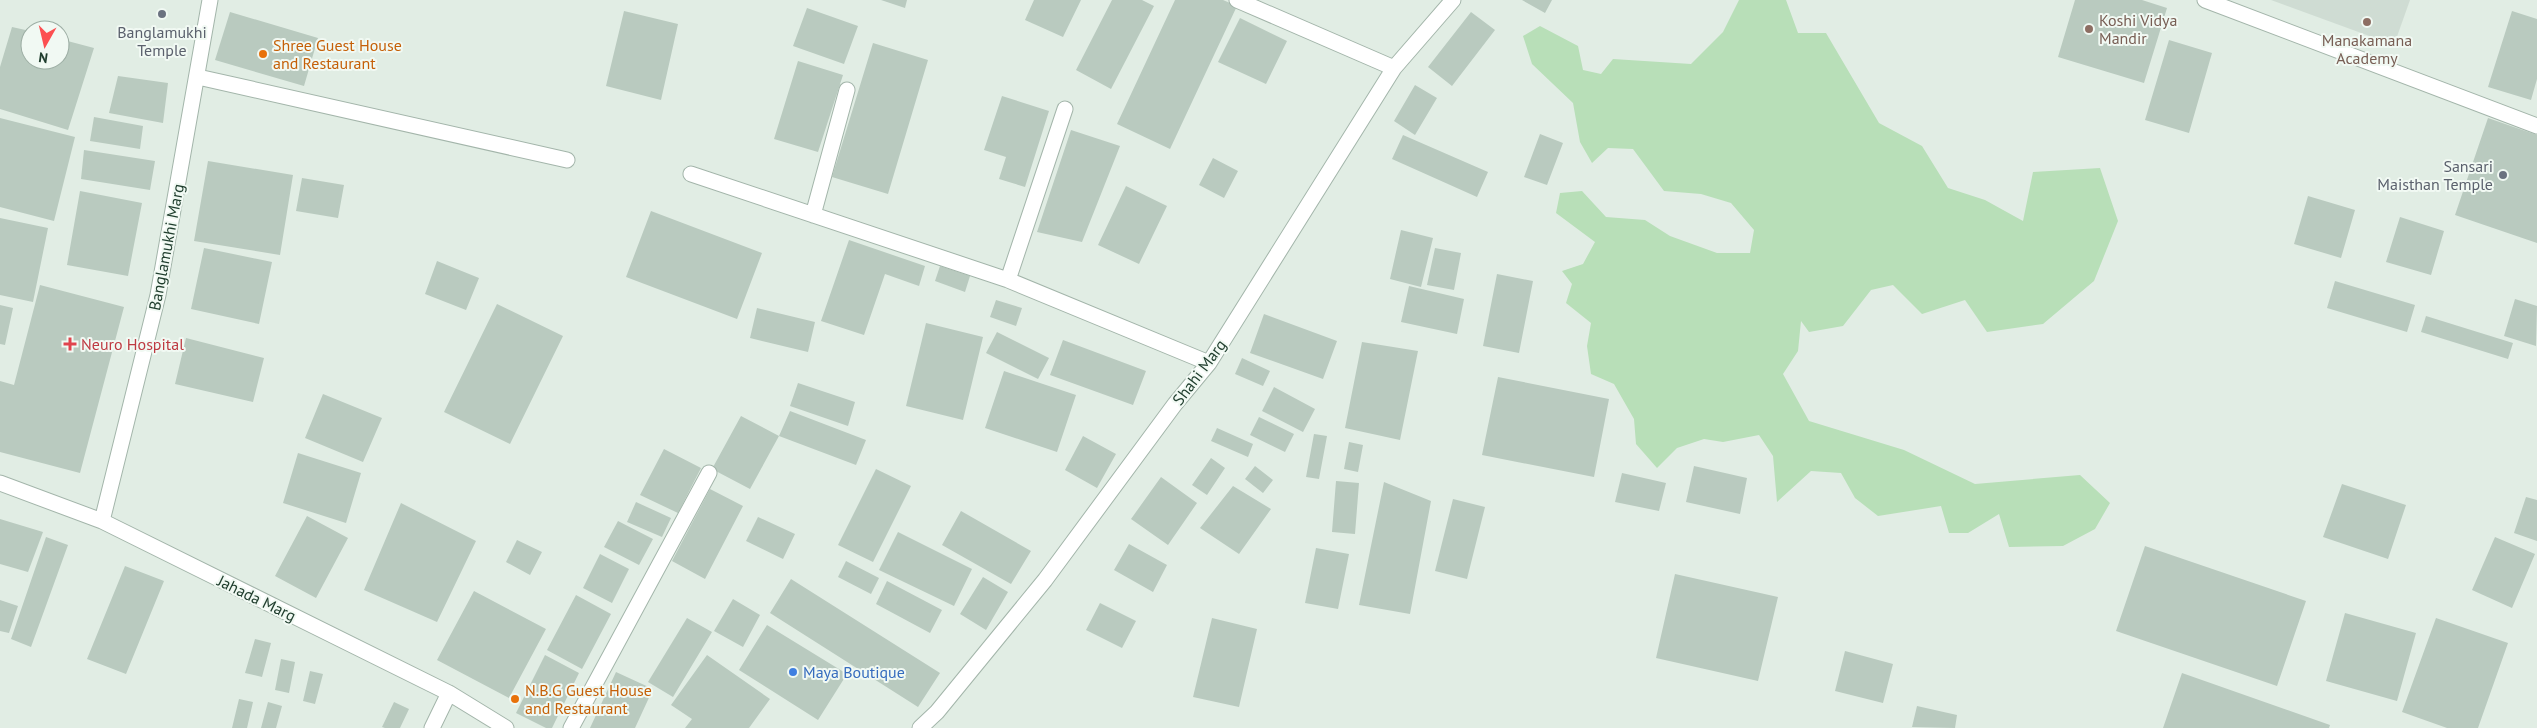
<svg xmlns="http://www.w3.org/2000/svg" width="2537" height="728" viewBox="0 0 2537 728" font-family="'PT Sans',sans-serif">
	<rect width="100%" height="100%" fill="#e1ede4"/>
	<!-- built -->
	<path fill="#cfdcd3" d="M2271,0H2410L2394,45Z"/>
	<!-- green -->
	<path fill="#b8dfb8" d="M1739,0H1786L1798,33H1826L1879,123L1922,146L1948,188L1985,200L2023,221L2033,172L2100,168L2118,221L2094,281L2043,324L1987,332L1965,300L1922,314L1893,285L1871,290L1843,326L1809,332L1801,321L1798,351L1783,374L1809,421L1904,450L1975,484L2080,475L2110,503L2095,529L2063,546L2009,547L1999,514L1968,533H1949L1941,506L1878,516L1855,498L1841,473L1811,471L1777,502L1773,456L1759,435L1723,442L1704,439L1677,448L1657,468L1636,444L1634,419L1614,384L1591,374L1587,346L1591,323L1566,303L1572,284L1562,271L1583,264L1595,242L1556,213L1560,193L1582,191L1606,217L1645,220L1670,236L1717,253H1750L1754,230L1731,203L1701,194L1664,191L1633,149L1608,148L1592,163L1580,142L1573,103L1532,64L1523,36L1540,26L1578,46L1583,70L1601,74L1613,59L1691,64L1723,32Z"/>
	<!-- building -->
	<path fill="#b9cabf" d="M881,0H907L905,8Z
		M1034,0H1081L1063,37L1025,20Z
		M1112,0H1142L1154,6L1111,89L1076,70Z
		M1175,0H1223L1237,6L1170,149L1117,124Z
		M1522,0H1552L1545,13Z
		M2075,0H2142L2167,8L2144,83L2058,57Z
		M807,8L858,26L844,64L793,46Z
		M624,11L678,24L661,100L606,86Z
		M2512,11L2537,19V79L2531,100L2488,87Z
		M230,12L318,38L304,86L215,60Z
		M1471,12L1495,30L1452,86L1428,67Z
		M1240,18L1287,41L1266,84L1218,62Z
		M12,27L30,31V60H60V39L94,48L68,130L0,109V67Z
		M2169,40L2212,53L2189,133L2145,120Z
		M873,43L928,60L888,194L832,177Z
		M798,61L843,75L818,152L774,139Z
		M118,76L168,83L163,123L109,113Z
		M1415,85L1437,98L1415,135L1394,121Z
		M1002,96L1049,111L1025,187L999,179L1006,157L984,150Z
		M94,117L143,126L140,149L90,141Z
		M0,118L75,137L54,221L0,207Z
		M2488,118L2537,135V243L2455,215Z
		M1071,130L1120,146L1082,242L1037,232Z
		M1540,134L1563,143L1547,185L1524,177Z
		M1403,135L1488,172L1477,197L1392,159Z
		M84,150L155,161L150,190L81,179Z
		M1213,158L1238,171L1224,198L1199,185Z
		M208,161L293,175L280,255L194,241Z
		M302,178L344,185L338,218L296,211Z
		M1126,186L1167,206L1139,264L1098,245Z
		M80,191L142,203L128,276L67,265Z
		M2308,196L2355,210L2341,258L2294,244Z
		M651,211L762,253L737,319L626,277Z
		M2400,217L2444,231L2431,275L2386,262Z
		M0,218L48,228L33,302L0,295Z
		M1401,230L1433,238L1421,287L1390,279Z
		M849,240L925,266L919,286L885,274L864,335L821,321Z
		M204,248L272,262L259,324L191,309Z
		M1435,248L1461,253L1454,290L1427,285Z
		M437,261L479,278L466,310L425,294Z
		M940,266L970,276L965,292L935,281Z
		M1497,274L1533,281L1519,353L1483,346Z
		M2335,281L2415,305L2407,332L2327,308Z
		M40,285L124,307L80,473L0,452V381L14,385Z
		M1409,286L1464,299L1457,334L1401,322Z
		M2515,299L2537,306L2536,346L2504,336Z
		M996,300L1022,308L1016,326L990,317Z
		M497,304L563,336L510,444L444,412Z
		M0,305L13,308L5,345L0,344Z
		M757,308L815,322L808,352L750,338Z
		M1264,314L1337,341L1323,379L1250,353Z
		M2426,316L2513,343L2508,359L2421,332Z
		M926,323L983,337L963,420L906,406Z
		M997,332L1049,358L1038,379L986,353Z
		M186,338L264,358L253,402L175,384Z
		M1063,340L1146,371L1133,405L1050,375Z
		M1362,342L1418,351L1400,440L1345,428Z
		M1242,358L1270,371L1263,386L1235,374Z
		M1004,371L1076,395L1057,452L985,428Z
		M1498,377L1609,399L1594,477L1482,455Z
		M798,383L855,402L848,426L790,406Z
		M1274,387L1315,409L1303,432L1262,411Z
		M323,394L382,418L363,462L305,438Z
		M790,411L866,440L856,465L779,436Z
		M741,416L779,436L750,489L712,469Z
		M1259,417L1294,434L1285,452L1250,435Z
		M1217,428L1253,444L1248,457L1211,441Z
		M1314,434L1327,436L1319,479L1306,477Z
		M1083,436L1116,454L1097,488L1065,470Z
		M1349,442L1363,445L1358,472L1344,469Z
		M664,449L701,468L678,513L640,495Z
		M298,453L361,473L346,523L283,503Z
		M1211,458L1225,468L1207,495L1192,485Z
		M1255,466L1273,480L1263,493L1245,479Z
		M1694,466L1747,478L1740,514L1686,502Z
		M876,469L911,486L873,562L838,545Z
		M1622,473L1666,483L1659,511L1615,502Z
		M1161,477L1197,503L1168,545L1131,519Z
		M1336,481L1359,483L1355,534L1332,532Z
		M1384,482L1431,501L1410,614L1359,605Z
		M2342,484L2406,505L2388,559L2323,537Z
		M1233,486L1271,509L1239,554L1200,528Z
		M710,489L743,506L705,579L672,561Z
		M2526,497L2537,500V541L2514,533Z
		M1453,499L1485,507L1467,579L1435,571Z
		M636,502L671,518L662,537L627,522Z
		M401,503L476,541L437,622L364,590Z
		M961,511L1031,551L1011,584L942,545Z
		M307,516L348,538L316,598L275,576Z
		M758,517L795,534L783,559L746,541Z
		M0,519L43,532L28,572L0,564Z
		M618,521L653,539L639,565L604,547Z
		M898,532L972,569L954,606L879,570Z
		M46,537L68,545L31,647L11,639Z
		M2495,537L2535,554L2512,608L2472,590Z
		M517,540L542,552L530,575L506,562Z
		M1129,544L1167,565L1153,592L1114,570Z
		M2145,546L2306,601L2277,686L2116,631Z
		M1316,548L1349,554L1338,609L1305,603Z
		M600,554L629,569L612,603L583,588Z
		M846,561L879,578L871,594L838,577Z
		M125,566L164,581L126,674L87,659Z
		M1675,574L1778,597L1758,681L1656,658Z
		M983,577L1008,592L986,630L960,614Z
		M791,579L940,673L918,707L770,613Z
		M887,581L942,610L930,633L876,604Z
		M474,591L546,629L509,698L437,660Z
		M576,595L611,614L582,669L547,650Z
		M733,599L760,615L743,647L714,631Z
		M0,600L18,606L9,633L0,631Z
		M1100,603L1136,621L1122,648L1086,630Z
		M2345,613L2416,633L2397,701L2326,681Z
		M687,618L712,632L673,697L648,682Z
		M1212,618L1257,629L1239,707L1193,697Z
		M2436,618L2508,643L2478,728H2447L2402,712Z
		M767,625L847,674L818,720L739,670Z
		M255,639L271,643L262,677L245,673Z
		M1845,651L1893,664L1883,703L1835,691Z
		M545,655L579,673L552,728H546L516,713Z
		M707,655L770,699L749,728H685L692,719L671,705Z
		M281,659L295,662L289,693L275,690Z
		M310,671L323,674L315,704L303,701Z
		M616,672L653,689L635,728H590Z
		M2182,673L2330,725L2329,728H2163Z
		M239,699L253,702L247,728H232Z
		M268,702L282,706L276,728H261Z
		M394,702L409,709L400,728H385L382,727Z
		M1917,706L1957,715L1955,728L1912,727Z"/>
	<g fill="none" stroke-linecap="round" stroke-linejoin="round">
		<defs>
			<path id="minor" d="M1237,0L1394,68
				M2205,0L2537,126
				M198,77L567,160
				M691,174L1008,280L1209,363
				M813,215L847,90
				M1008,280L1065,109
				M0,483L102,521L449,693L506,728
				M102,521L158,295L210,0
				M432,728L449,693
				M571,728L709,473
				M920,728L937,712L1045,580L1175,404L1209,363L1394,68L1453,0"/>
		</defs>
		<!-- minor casing -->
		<use href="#minor" stroke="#a3b5aa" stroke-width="17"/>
		<!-- minor -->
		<use href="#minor" stroke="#fff" stroke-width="15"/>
	</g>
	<!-- markers -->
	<g fill="#6b7280" stroke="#f1f9f3" stroke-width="2">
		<circle cx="162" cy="14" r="5"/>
		<circle cx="2503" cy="175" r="5"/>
	</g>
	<g fill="#8d6e63" stroke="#f1f9f3" stroke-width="2">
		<circle cx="2367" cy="22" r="5"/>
		<circle cx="2089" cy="29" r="5"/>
	</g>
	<g fill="#e8710a" stroke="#f1f9f3" stroke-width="2">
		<circle cx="263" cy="54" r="5"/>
		<circle cx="515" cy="699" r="5"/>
	</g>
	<path fill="#e0444e" stroke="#f1f9f3" stroke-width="2" d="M67.5 336.5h5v5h5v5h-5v5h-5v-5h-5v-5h5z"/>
	<circle fill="#3f7fe0" stroke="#f1f9f3" stroke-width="2" cx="793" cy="672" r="5"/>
	<g text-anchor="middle" stroke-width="4" stroke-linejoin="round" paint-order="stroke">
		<!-- education labels -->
		<g font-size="16" fill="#785e54" stroke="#f1f9f3" text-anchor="start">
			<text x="2099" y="26">Koshi Vidya<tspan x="2099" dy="18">Mandir</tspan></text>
			<text x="2367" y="46" text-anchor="middle">Manakamana<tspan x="2367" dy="18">Academy</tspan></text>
		</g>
		<!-- worship labels -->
		<g font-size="16" fill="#5b616d" stroke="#f1f9f3">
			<text x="162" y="38">Banglamukhi<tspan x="162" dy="18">Temple</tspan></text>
			<text x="2493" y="172" text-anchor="end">Sansari<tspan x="2493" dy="18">Maisthan Temple</tspan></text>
		</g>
		<!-- food labels -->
		<g font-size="16" fill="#c56008" stroke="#f1f9f3" text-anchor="start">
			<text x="273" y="51">Shree Guest House<tspan x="273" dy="18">and Restaurant</tspan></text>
			<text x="525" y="696">N.B.G Guest House<tspan x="525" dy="18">and Restaurant</tspan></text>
		</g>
		<!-- street labels -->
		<g font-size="16" fill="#203e2e" stroke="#f1f9f3">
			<text transform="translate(166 247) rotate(-79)" y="6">Banglamukhi Marg</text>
			<text transform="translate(1199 372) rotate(-53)" y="6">Shahi Marg</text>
			<text transform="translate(257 598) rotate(26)" y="6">Jahada Marg</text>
		</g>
		<!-- health labels -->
		<g font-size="16" fill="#be3a42" stroke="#f1f9f3" text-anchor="start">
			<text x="81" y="350">Neuro Hospital</text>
		</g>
		<!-- shop labels -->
		<g font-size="16" fill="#366cbe" stroke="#f1f9f3" text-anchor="start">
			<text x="803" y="678">Maya Boutique</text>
		</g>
	</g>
	<!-- north arrow -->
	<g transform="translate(45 45) rotate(188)"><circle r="24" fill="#f1f9f3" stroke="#9daea4"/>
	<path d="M0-4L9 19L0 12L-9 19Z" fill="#fc4f51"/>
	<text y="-8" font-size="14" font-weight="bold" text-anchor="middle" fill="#203e2e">N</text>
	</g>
</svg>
